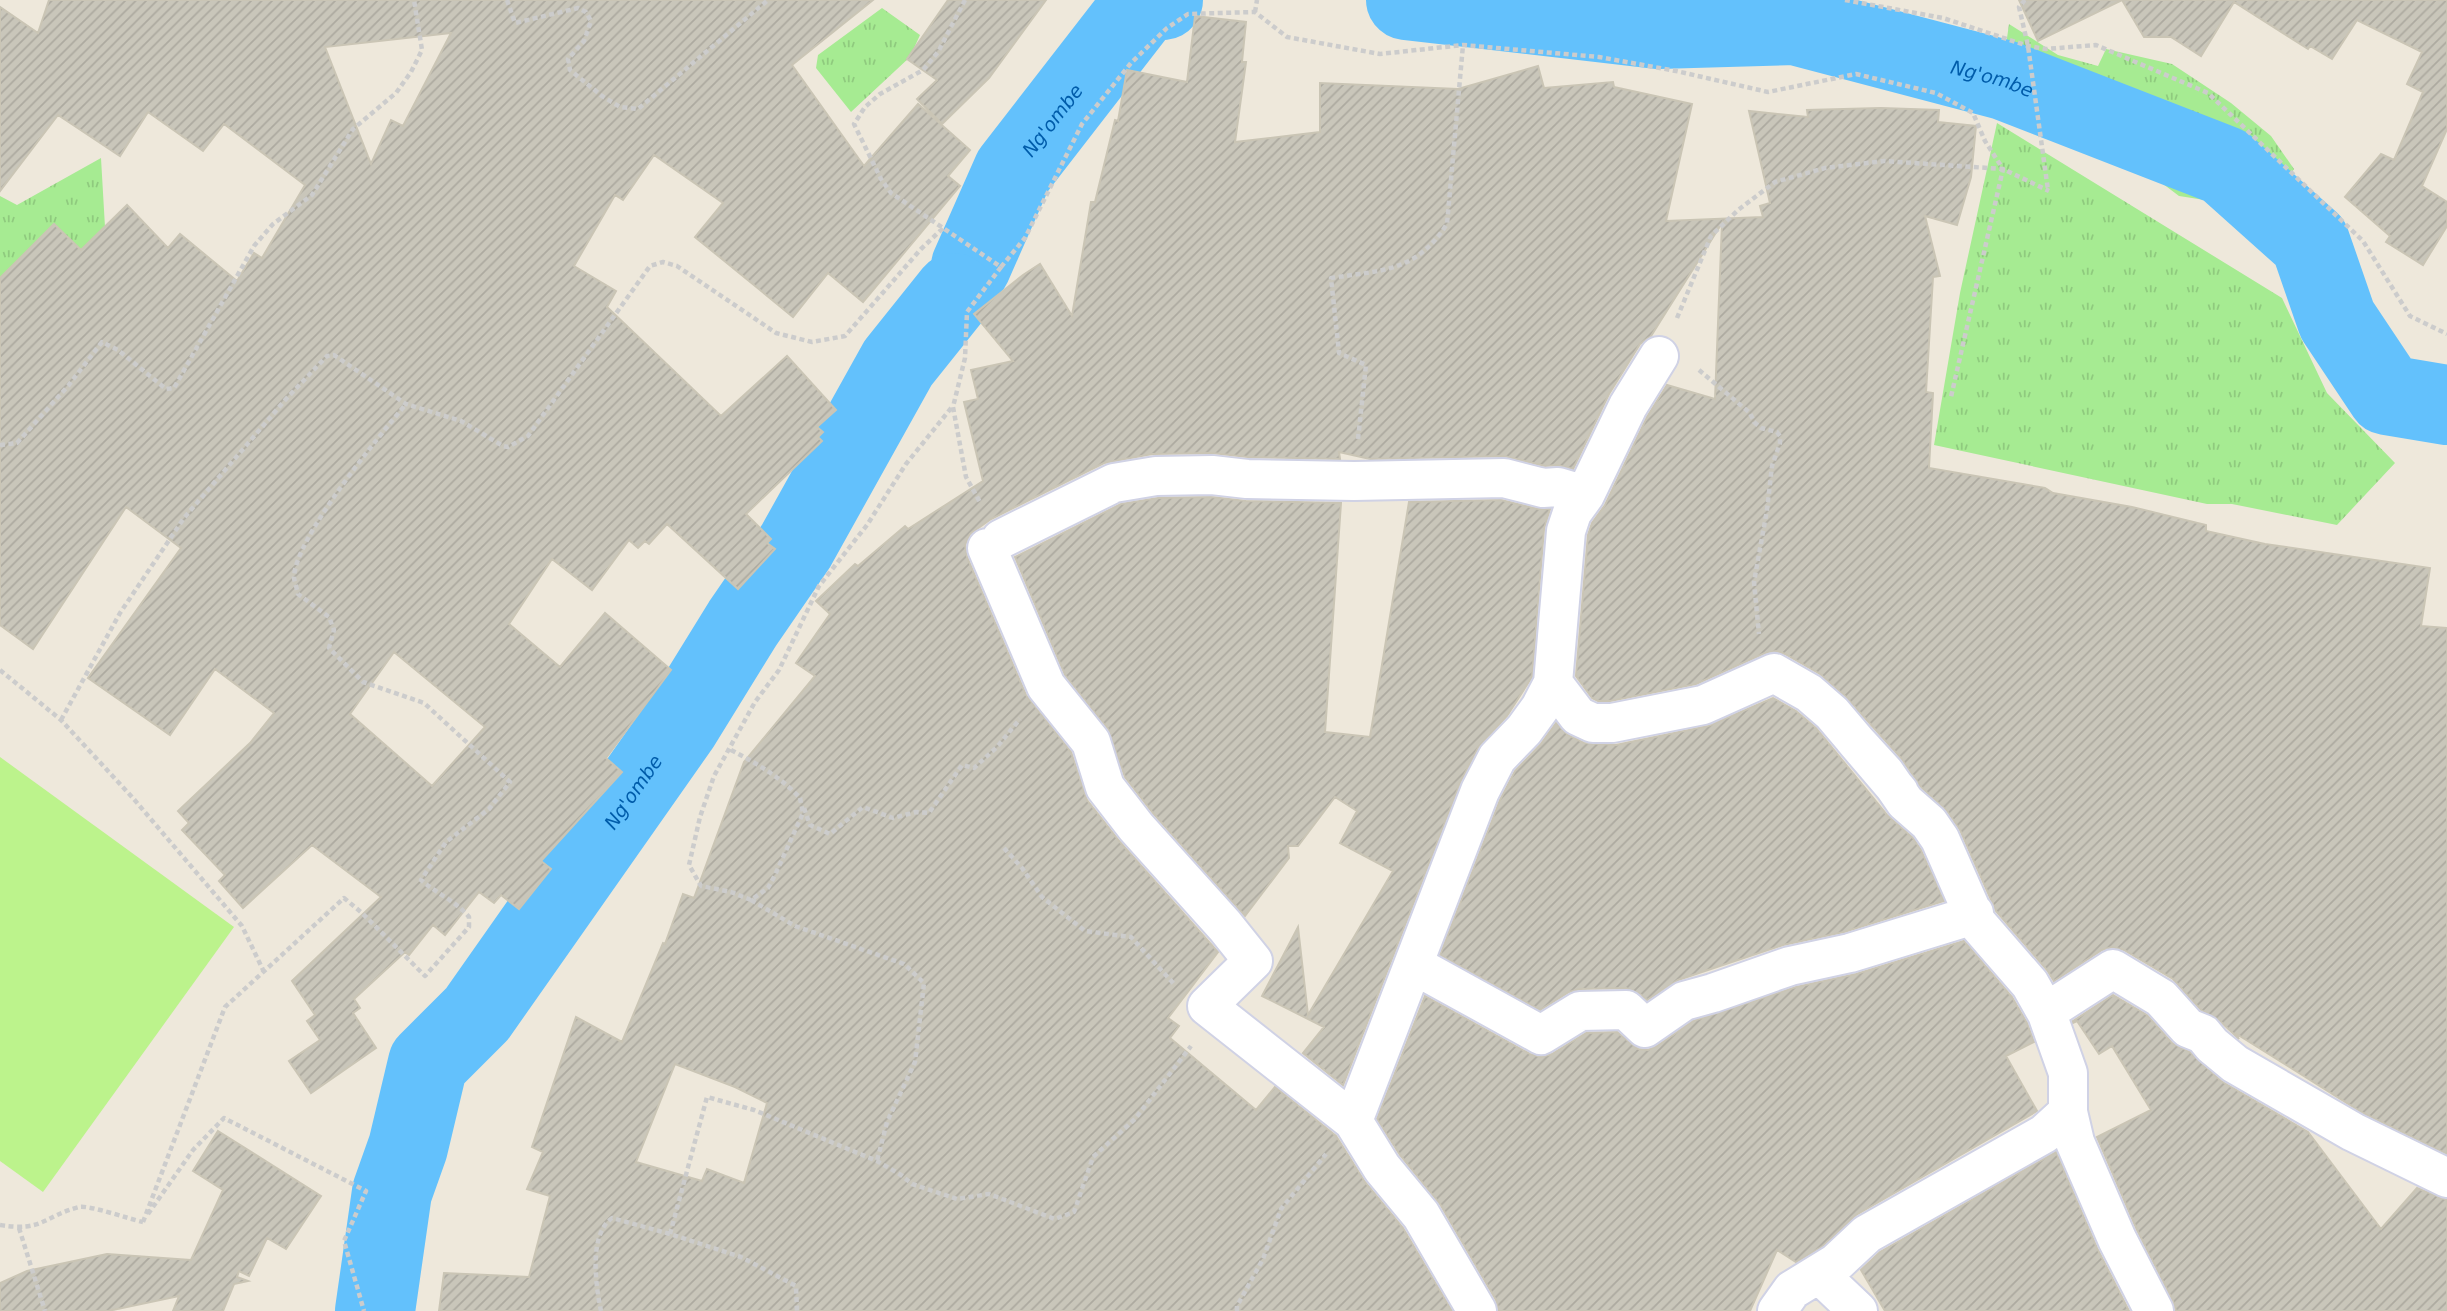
<svg xmlns="http://www.w3.org/2000/svg" width="2447" height="1311" viewBox="0 0 2447 1311" font-family="'DejaVu Sans',sans-serif">
	<defs>
		<pattern id="grass-tufts" width="24" height="20" patternUnits="userSpaceOnUse" patternTransform="scale(1.75)"><rect width="24" height="20" fill="#a6eb92"/><path d="M3 7l-1-3M5 7V3M7 7l1-3M15 17l-1-3M17 17v-4M19 17l1-3" fill="none" stroke="#8fca7e"/></pattern>
		<pattern id="building-hatch" width="6" height="6" patternUnits="userSpaceOnUse" patternTransform="scale(1.75)"><rect width="6" height="6" fill="#c9c6ba"/><path d="M-1 1l2-2M0 6l6-6M5 7l2-2" fill="none" stroke="#adaaa0"/></pattern>
	</defs>
	<rect width="100%" height="100%" fill="#eee8db"/>
	<!-- grass -->
	<path fill="url(#grass-tufts)" d="M882,8L920,35L910,57L851,112L816,68L818,55Z
		M2009,24L2058,55L2098,66L2106,49L2172,64L2231,103L2271,136L2294,169L2269,210L2179,196L2130,159L2142,141L2074,125L1999,95Z
		M1997,123L2282,298L2327,393L2395,463L2337,525L2232,504H2207L1934,445L1960,293Z
		M101,158L109,296L0,349V196L17,205Z"/>
	<!-- pitch -->
	<path fill="#bcf38c" d="M0,757L234,927L43,1192L0,1161Z"/>
	<g fill="none" stroke-linecap="round" stroke-linejoin="round">
		<!-- river -->
		<g stroke="#63c1fc" stroke-width="80">
			<path id="s1" d="M1406,0L1658,29L1795,25L2004,80L2225,166L2310,242L2337,320L2387,395L2447,405"/>
			<path id="s2" d="M971,266L1013,171L1144,2L1163,0"/>
			<path id="s3" d="M375,1311L392,1192L408,1147L428,1063L477,1014L680,725L743,623L796,546L898,363L954,293"/>
		</g>
	</g>
	<!-- building -->
	<path fill="url(#building-hatch)" stroke="#cac5b5" stroke-width="2" fill-rule="evenodd" d="M49,0H873L792,65L864,166L918,104L970,150L948,176L960,186L863,302L828,273L793,317L695,237L723,203L654,155L623,200L615,195L574,266L616,291L607,307L721,416L787,356L836,410L817,427L823,432L818,437L822,441L746,514L771,539L767,543L775,549L738,589L667,524L649,544L645,541L638,548L629,540L592,590L552,559L509,624L560,667L605,613L671,670L606,758L622,772L541,861L551,869L519,909L501,895L494,903L479,892L445,935L433,925L409,955L405,952L354,999L360,1008L353,1013L376,1048L311,1093L289,1061L320,1040L307,1021L315,1015L292,981L381,897L312,845L243,908L219,881L225,875L182,830L189,823L178,811L250,743L274,713L215,669L170,735L88,678L181,548L126,507L33,649L0,625V278L54,224L81,250L127,205L168,248L180,234L237,281L254,253L262,258L305,185L224,124L203,151L148,112L120,156L58,115L0,191V7L38,33ZM451,33L403,126L391,120L371,164L325,47ZM394,652L485,727L432,786L350,714Z
		M948,0H1046L989,78L942,124L917,99L937,80L907,59Z
		M2019,0H2447V129L2422,186L2447,202V226L2423,265L2386,242L2390,236L2345,197L2381,154L2394,160L2423,92L2407,84L2422,52L2357,20L2332,59L2310,46L2308,49L2234,2L2201,56L2171,37H2144L2122,0L2038,41Z
		M1195,16L1246,22L1242,62H1246L1235,142L1320,132V83L1458,89L1538,66L1544,88L1613,82L1614,87L1692,104L1666,221L1763,217L1760,206L1770,203L1749,111L1808,117L1807,110L1881,108L1939,110L1938,122L1976,126L1971,177L1957,225L1925,216L1940,276L1933,277L1926,392L1933,393L1929,468L2045,488L2053,493L2132,507L2206,525V531L2265,544L2430,568L2421,626L2447,628V1154L2363,1113L2235,1033L2239,1039L2219,1020L2201,1010L2173,979L2124,950L2112,947L2102,950L2054,981L2047,970L1996,911L1960,830L1947,811L1921,787L1901,758L1846,697L1820,674L1785,654L1776,651L1765,653L1696,684L1610,701H1598L1592,698L1576,676L1588,535L1592,523L1605,505L1647,417L1667,385L1715,399L1722,223L1651,336L1640,344L1609,394L1573,469L1557,465L1545,466L1504,456L1370,459L1339,452L1340,459L1248,457L1212,453L1152,454L1104,463L991,519L970,534L965,545L967,557L1026,695L1071,752L1087,800L1120,842L1218,952L1168,1018L1179,1026L1170,1038L1256,1110L1275,1087L1336,1136L1365,1182L1403,1228L1452,1311H439L444,1273L529,1277L550,1196L527,1189L543,1152L532,1147L576,1017L622,1042L663,943L665,944L683,894L694,898L744,762L815,676L796,663L830,614L816,601L855,564L858,566L905,526L908,529L983,481L964,402L978,399L971,370L1013,361L974,314L1023,275L1040,264L1072,316L1091,202H1095L1115,120L1118,121L1127,70L1187,82ZM675,1064L735,1087L767,1103L744,1183L707,1169L702,1181L636,1162Z
		M1211,497L1246,501L1341,503L1325,732L1370,737L1409,502L1501,500L1538,509H1550L1544,529L1532,677L1507,716L1478,748L1461,781L1343,1085L1303,1053L1324,1027L1262,996L1298,927L1308,1015L1393,871L1340,843L1357,811L1335,797L1298,846H1288L1289,858L1245,916L1153,813L1125,777L1108,729L1065,675L1015,557L1121,504L1158,498Z
		M1773,698L1796,711L1816,728L1887,815L1913,838L1921,850L1944,901L1844,932L1783,945L1678,980L1647,1000L1640,994L1626,988L1580,989L1569,992L1540,1010L1440,955L1500,800L1515,771L1540,745L1556,723L1568,735L1584,743L1616,745L1708,726Z
		M1964,941L2012,997L2027,1023L2034,1042L2006,1056L2037,1111L1856,1215L1823,1246L1796,1262L1777,1250L1750,1311H1499L1496,1300L1440,1204L1400,1155L1377,1119L1425,996L1530,1054L1541,1057L1552,1054L1586,1033L1617,1032L1638,1049L1648,1050L1657,1046L1693,1021L1796,987L1856,974Z
		M2113,995L2147,1015L2172,1043L2190,1052L2221,1081L2308,1132L2381,1229L2417,1188L2447,1200V1311H2176L2173,1301L2137,1230L2097,1137L2151,1110L2112,1046L2099,1054L2077,1021L2073,1023V1021Z
		M218,1131L321,1196L286,1249L267,1238L249,1276L239,1271L237,1277L248,1281L234,1284L223,1311H173L179,1296L108,1311H0V1283L27,1271L107,1254L191,1260L223,1190L193,1171Z
		M2056,1152L2097,1248L2129,1311H1885L1861,1270L1880,1252Z"/>
	<g fill="none" stroke-linecap="round" stroke-linejoin="round">
		<defs>
			<path id="minor" d="M1001,539L1114,483L1156,476L1212,475L1247,479L1354,481L1504,478L1543,488L1558,487L1585,495
				M987,548L1046,686L1091,742L1105,787L1136,827L1225,926L1253,961L1207,1006L1353,1121L1382,1168L1421,1215L1477,1311
				M1553,683L1578,716L1593,723H1612L1703,705L1774,673L1809,693L1832,713L1899,792L1853,738L1885,773L1905,802L1929,823L1940,839L1977,923L2030,984L2047,1014L2068,1073V1112L2075,1142L2117,1239L2154,1311
				M1414,965L1541,1035L1580,1011L1626,1010L1645,1028L1684,1001L1713,993L1790,966L1850,953L1967,917L1974,913
				M2047,1014L2057,1005L2113,969L2161,998L2188,1028L2203,1034L2212,1045L2235,1064L2353,1132L2447,1178
				M1353,1121L1480,791L1497,758L1524,730L1540,708L1553,683L1566,531L1572,513L1585,495L1628,406L1659,356
				M1820,1275L1858,1311
				M1777,1311L1792,1290L1836,1263L1867,1234L2044,1134L2068,1112"/>
		</defs>
		<!-- minor casing -->
		<use href="#minor" stroke="#d0d2e5" stroke-width="42"/>
		<!-- path -->
		<path stroke="#ccc" stroke-width="4.5" stroke-dasharray="5 3.5" stroke-linecap="butt" d="M507,0L515,23L578,8L586,12L591,21L584,41L568,59L570,70L602,96L620,107L638,109L768,0
			M965,0L938,52L923,70L880,94L865,107L854,124L881,179L891,193L1001,267L967,312L965,358L953,407L966,477L981,504
			M1845,0L1943,18L2028,46L2046,49L2096,45L2208,93L2363,241L2410,316L2447,334
			M2025,0L2019,7L2028,46L2048,190
			M1255,12L1257,0
			M1001,267L1025,238L1082,124L1131,63L1167,28L1188,14L1255,12L1287,37L1380,54L1463,45L1599,57L1676,71L1768,92L1856,74L1936,93L1973,113L1985,141L2003,169L1951,397
			M1677,318L1711,236L1738,210L1775,182L1825,168L1884,161L2003,169L2049,191
			M1699,370L1750,413L1754,422L1761,428L1777,432L1780,436V443L1772,466L1767,510L1754,582L1759,634
			M1358,439L1366,365L1339,353L1331,278C1383,270 1416,272 1447,224L1463,45
			M0,445L17,443L68,386L102,342L118,350L166,389L174,388L254,246L273,224L312,195L353,129L396,93L411,72L422,50L414,0
			M0,670L61,720L132,797L242,926L264,972
			M61,720L120,613L184,518L286,399L327,356L334,355L406,404L461,421L503,446L508,447L528,436L650,266L663,262L677,266L776,333L812,342L845,336L921,249L943,228
			M731,750C756,763 782,778 801,799
			M800,798L803,813L775,875L768,888L751,900L795,926L904,964L924,983L915,1062L887,1122L877,1161
			M804,808L810,825L830,834L863,807L893,818L916,812L929,813L962,765L974,768L997,747L1020,719
			M1004,848L1022,868L1042,897L1085,931L1131,937L1174,984
			M751,900L731,892L701,886L689,865L700,817L714,776L755,702L779,670L819,586L867,525L906,464L952,407
			M148,1214L193,1150L224,1118L366,1191L344,1241L364,1311
			M143,1222L225,1007L344,898L362,913L425,976L469,927V917C456,901 437,894 421,880L446,842L489,809L510,782L424,703L363,682L329,648L334,630L329,617L298,594C297,589 295,583 294,578C294,539 380,435 406,404
			M0,1225C43,1232 44,1216 79,1207C90,1205 129,1219 143,1222
			M19,1228L45,1311
			M670,1234L707,1097L754,1110L877,1161L901,1175L912,1184L957,1199L989,1194L1055,1219L1074,1212L1093,1157L1135,1119L1191,1046
			M601,1311C596,1287 588,1235 612,1218L670,1234L741,1257L796,1286L797,1311
			M1237,1311V1306L1263,1259L1281,1209L1326,1154"/>
		<!-- minor -->
		<use href="#minor" stroke="#fff" stroke-width="38"/>
	</g>
	<g text-anchor="middle" stroke-width="5" stroke-linejoin="round" paint-order="stroke">
		<!-- water labels -->
		<g font-size="19" font-style="italic" fill="#005caa" stroke="#fff">
			<text dy="7" stroke="none"><textPath href="#s1" startOffset="595">Ng'ombe</textPath></text>
			<text dy="7" stroke="none"><textPath href="#s2" startOffset="168">Ng'ombe</textPath></text>
			<text dy="7" stroke="none"><textPath href="#s3" startOffset="595">Ng'ombe</textPath></text>
		</g>
	</g>
</svg>
